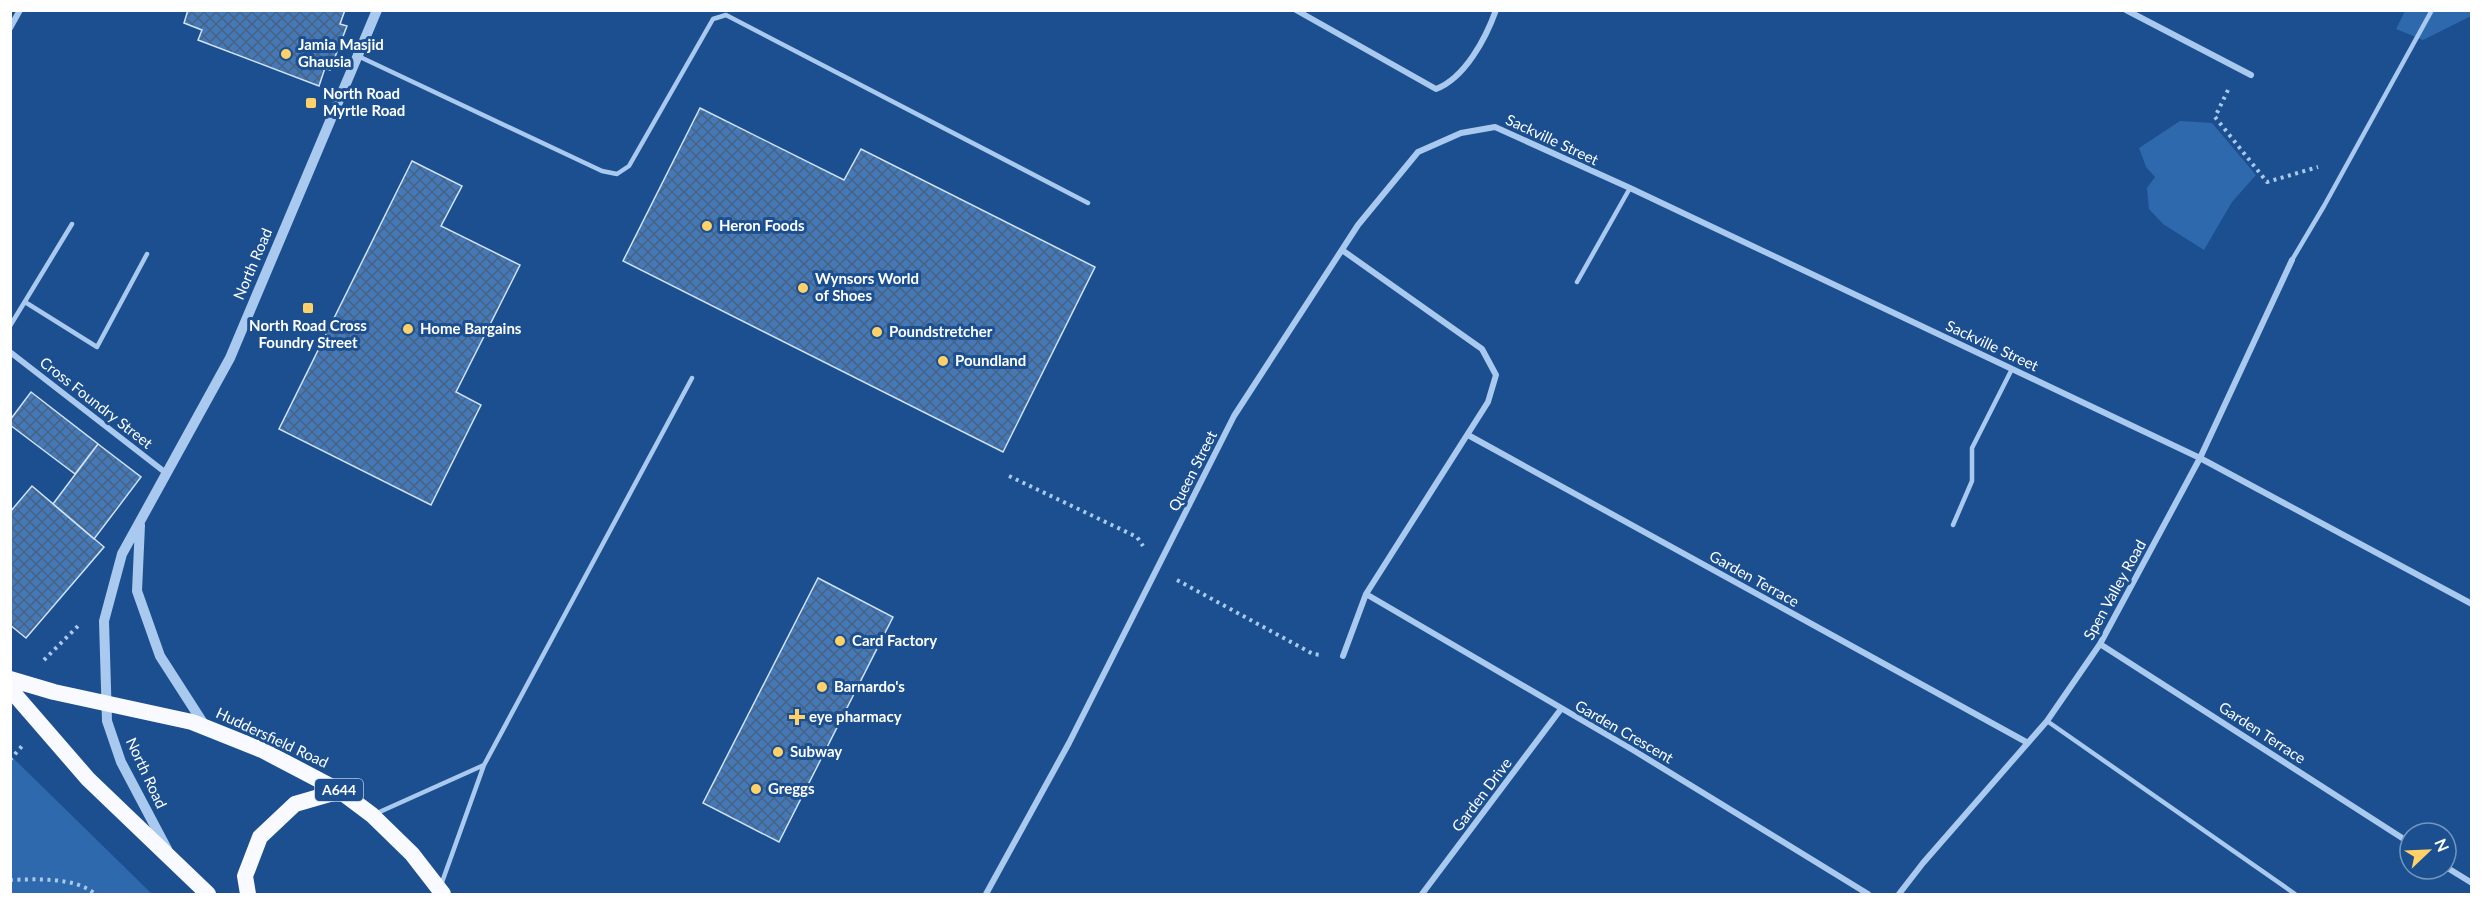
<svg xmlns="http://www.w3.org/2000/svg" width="2482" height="905" viewBox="0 0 2482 905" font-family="Lato,sans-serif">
	<defs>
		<pattern id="building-cross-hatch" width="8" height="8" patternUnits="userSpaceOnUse" patternTransform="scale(1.5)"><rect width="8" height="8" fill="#4478b7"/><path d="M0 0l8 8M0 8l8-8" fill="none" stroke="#486282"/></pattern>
	</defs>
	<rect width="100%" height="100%" fill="#1b4f8f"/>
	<!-- green -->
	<path fill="#2e69ad" d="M2405,11H2471V16L2423,40L2396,29Z
		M2180,121L2212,123L2256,175L2232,202L2204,250L2163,224L2149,209L2147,188L2155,177L2146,167L2139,148Z
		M10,756H11L152,894H11Z"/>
	<!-- building -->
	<path fill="url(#building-cross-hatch)" stroke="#cfe3fa" stroke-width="1.5" d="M188,10H345L340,24L347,26L330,70L325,68L319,86L198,40L202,30L184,23Z
		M700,108L844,180L861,149L1095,267L1003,452L623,261Z
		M412,161L462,186L441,226L520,265L456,392L481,405L431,505L279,429Z
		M31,392L98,444L75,474L10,425V420Z
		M98,444L141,477L94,539L53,504Z
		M32,486L104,547L26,638L10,625V512Z
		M818,578L893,617L779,842L703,803Z"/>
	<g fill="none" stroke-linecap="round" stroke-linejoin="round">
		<!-- path -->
		<path stroke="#a9c9ee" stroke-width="4" stroke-dasharray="3 4.5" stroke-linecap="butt" d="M2228,90L2215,117L2267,182L2318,167
			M1009,476L1137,537L1143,546
			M1177,580L1313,654L1321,655
			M44,660L79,625
			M10,760L22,746
			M10,880C35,879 76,877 95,894"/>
		<!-- service -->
		<path stroke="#a9c9ee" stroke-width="4.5" d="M358,56L602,171L617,174L629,166L713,19L726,15L1088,203
			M2292,260L2324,206L2432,10
			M1577,282L1630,188
			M25,302L97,347L147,254
			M10,326L72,224
			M1953,525L1972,481V448L2012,369
			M2047,721L2295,894
			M375,814L484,765
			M441,885L484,765L692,378"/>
		<!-- minor -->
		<path stroke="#a9c9ee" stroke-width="6" d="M1296,10L1436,89C1465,78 1486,38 1496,10
			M2126,10L2251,75
			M10,28L20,10
			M1342,250L1482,349L1496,375L1488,402L1366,594L1343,656
			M10,352L166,473
			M1468,435L2028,743
			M1366,594L1633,750L1868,894
			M2100,644L2410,843
			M2446,867L2472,883
			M986,894L1069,743L1234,416L1358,225L1418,152L1461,133L1495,127L1630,188L2200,458L2472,604
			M1422,894L1561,709
			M1899,894L1923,863L2047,721L2100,644L2200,458L2292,260"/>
		<!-- tertiary -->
		<path stroke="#a9c9ee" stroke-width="10" d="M140,525L137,591L160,656L205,726
			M167,849L121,762L107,721L104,621L122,554L230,358L377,10"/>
		<!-- trunk -->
		<path stroke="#f8faff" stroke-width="16" d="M10,679L54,692L192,722L262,750L340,791L372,815L412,854L443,894
			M10,689L88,779L208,894
			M248,894L245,876L260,837L295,804L340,791"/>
	</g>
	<!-- markers -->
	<g fill="#ffd166" stroke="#1b4f8f" stroke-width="2">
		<circle cx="286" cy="54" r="6"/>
		<rect x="305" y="97" width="12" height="12" rx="3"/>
		<circle cx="707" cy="226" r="6"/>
		<circle cx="803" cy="288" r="6"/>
		<rect x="302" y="302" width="12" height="12" rx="3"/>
		<circle cx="408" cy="329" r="6"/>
		<circle cx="877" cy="332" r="6"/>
		<circle cx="943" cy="361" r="6"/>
		<circle cx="840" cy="641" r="6"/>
		<circle cx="822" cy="687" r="6"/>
		<path d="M794 708h6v6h6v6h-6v6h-6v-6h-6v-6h6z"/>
		<circle cx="778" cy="752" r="6"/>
		<circle cx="756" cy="789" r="6"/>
	</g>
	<g text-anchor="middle" stroke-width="6" stroke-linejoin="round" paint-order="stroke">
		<!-- shield labels -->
		<rect fill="#1b4f8f" stroke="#bbcadd" stroke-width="1.5" x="315" y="779" width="48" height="22" rx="4.5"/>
		<g font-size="14" font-weight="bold" fill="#fff">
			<text x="339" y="795">A644</text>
		</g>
		<!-- poi labels -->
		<g font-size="15" font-weight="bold" fill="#fff" stroke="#1b4f8f" text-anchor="start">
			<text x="298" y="50">Jamia Masjid<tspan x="298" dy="17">Ghausia</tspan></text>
			<text x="323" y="99">North Road<tspan x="323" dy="17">Myrtle Road</tspan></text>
			<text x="719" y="231">Heron Foods</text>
			<text x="815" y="284">Wynsors World<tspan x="815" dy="17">of Shoes</tspan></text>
			<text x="308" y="331" text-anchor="middle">North Road Cross<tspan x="308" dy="17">Foundry Street</tspan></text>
			<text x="420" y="334">Home Bargains</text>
			<text x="889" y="337">Poundstretcher</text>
			<text x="955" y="366">Poundland</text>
			<text x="852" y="646">Card Factory</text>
			<text x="834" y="692">Barnardo's</text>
			<text x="809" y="722">eye pharmacy</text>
			<text x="790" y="757">Subway</text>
			<text x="768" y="794">Greggs</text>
		</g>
		<!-- street labels -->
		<g font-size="15" fill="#fff" stroke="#1b4f8f">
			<text transform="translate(1552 140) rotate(25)" y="5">Sackville Street</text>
			<text transform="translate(253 264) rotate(-67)" y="5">North Road</text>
			<text transform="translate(1992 346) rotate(25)" y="5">Sackville Street</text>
			<text transform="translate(96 403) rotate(38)" y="5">Cross Foundry Street</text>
			<text transform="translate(1193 471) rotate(-63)" y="5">Queen Street</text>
			<text transform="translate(1754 579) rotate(29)" y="5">Garden Terrace</text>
			<text transform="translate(2115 590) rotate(-61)" y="5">Spen Valley Road</text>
			<text transform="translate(1624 732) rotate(30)" y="5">Garden Crescent</text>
			<text transform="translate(2262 733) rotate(33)" y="5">Garden Terrace</text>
			<text transform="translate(272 738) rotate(25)" y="5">Huddersfield Road</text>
			<text transform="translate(146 773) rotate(65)" y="5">North Road</text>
			<text transform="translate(1482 795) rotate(-53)" y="5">Garden Drive</text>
		</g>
	</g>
	<!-- border -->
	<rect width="2482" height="905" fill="none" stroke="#ffffff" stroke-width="24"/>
	<!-- north arrow -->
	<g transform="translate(2428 851) rotate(67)"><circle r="28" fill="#1b4f8f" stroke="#7695bc" stroke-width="1.5"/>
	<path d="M0-4.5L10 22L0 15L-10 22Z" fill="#ffd166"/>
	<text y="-9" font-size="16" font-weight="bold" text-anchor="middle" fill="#ffffff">N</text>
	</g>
</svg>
